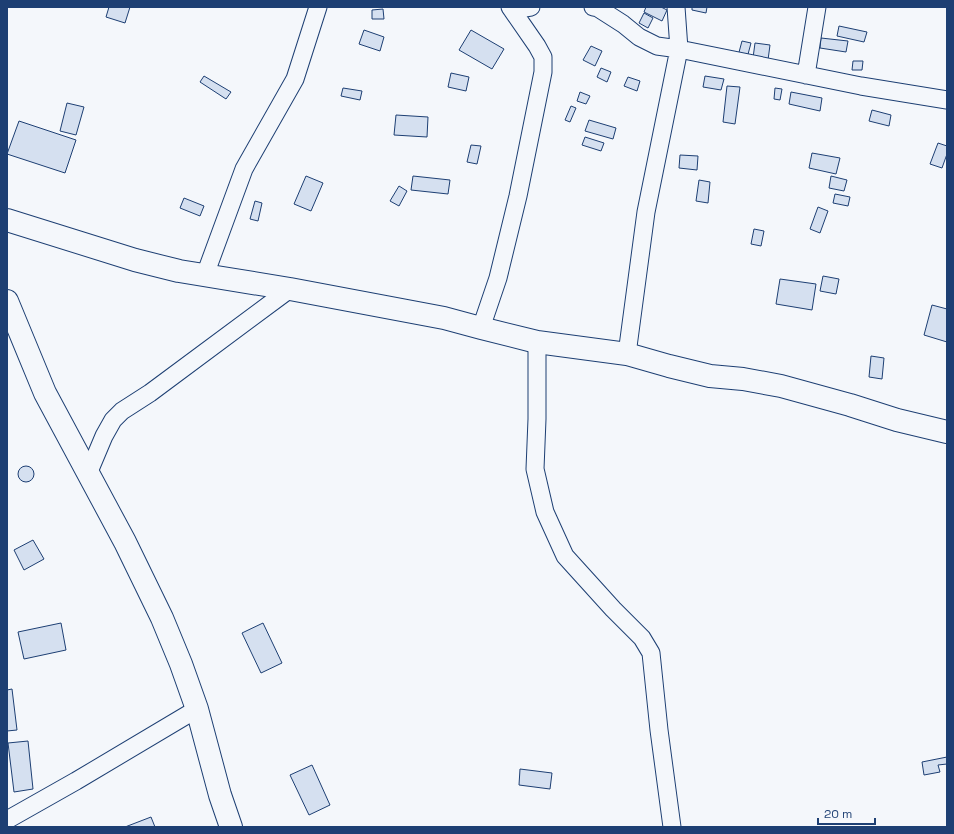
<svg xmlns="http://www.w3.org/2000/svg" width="954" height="834" viewBox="0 0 954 834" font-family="'Space Grotesk',sans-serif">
	<rect width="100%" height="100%" fill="#f4f7fb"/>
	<!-- building -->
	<path fill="#d5e0f0" stroke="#1d3f73" d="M109,7H130L125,23L106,17Z
		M646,7H661L667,10L662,21L644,12Z
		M692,7H707L706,13L692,10Z
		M383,9L384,19H372V10Z
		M644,13L653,18L648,28L639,23Z
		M839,26L867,32L864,42L837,36Z
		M364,30L384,37L380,51L359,44Z
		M471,30L504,49L492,69L459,50Z
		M821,38L848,41L846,52L820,48Z
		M742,41L751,43L747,58L738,56Z
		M755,43L770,45L768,60L753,58Z
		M591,46L602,51L595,66L583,60Z
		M853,61H863L862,70H852Z
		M601,68L611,72L607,82L597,77Z
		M451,73L469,77L466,91L448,87Z
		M204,76L231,92L226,99L200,82Z
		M705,76L724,79L721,90L703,87Z
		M628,77L640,81L637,91L624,86Z
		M727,86L740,87L735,124L723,122Z
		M343,88L362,91L360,100L341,96Z
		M775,88L782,89L780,100L774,99Z
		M580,92L590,96L586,104L577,101Z
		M791,92L822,98L820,111L789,104Z
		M67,103L84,107L76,135L60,131Z
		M571,106L576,108L570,122L565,120Z
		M872,110L891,115L889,126L869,121Z
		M396,115L428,117L427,137L394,135Z
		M589,120L616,128L613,139L585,131Z
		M19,121L76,140L65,173L7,154Z
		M585,137L604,143L601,151L582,145Z
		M938,143L947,146V154L942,168L930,164Z
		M471,145L481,146L477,164L467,162Z
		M812,153L840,158L836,174L809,168Z
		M680,155L698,156L697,170L679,168Z
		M306,176L323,183L311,211L294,204Z
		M413,176L450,180L448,194L411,190Z
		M831,176L847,180L844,191L829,188Z
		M699,180L710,182L708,203L696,201Z
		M399,186L407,191L399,206L390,201Z
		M835,194L850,197L848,206L833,203Z
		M184,198L204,206L200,216L180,208Z
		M255,201L262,203L258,221L250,219Z
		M818,207L828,211L820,233L810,229Z
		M754,229L764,231L761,246L751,244Z
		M823,276L839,279L836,294L820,291Z
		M780,279L816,284L812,310L776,304Z
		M932,305L947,309V342L924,335Z
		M871,356L884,358L882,379L869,377Z
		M18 474a8 8 0 1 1 16 0a8 8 0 1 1-16 0Z
		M33,540L44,559L24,570L14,550Z
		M61,623L66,650L24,659L18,632Z
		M263,623L282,663L261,673L242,633Z
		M12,689L17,730L7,731V690Z
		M28,741L33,789L14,792L8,743Z
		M947,757V764L938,765L940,772L924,775L922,762Z
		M312,765L330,805L309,815L290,775Z
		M520,769L552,773L550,789L519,785Z
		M151,817L155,827H125Z"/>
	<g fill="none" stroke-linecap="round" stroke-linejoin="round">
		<defs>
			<path id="street" d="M593,7L598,8L623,24L639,37L657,46L679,49L861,86L947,100
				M512,10L531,7
				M806,75L817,7
				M205,275L244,169L295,79L318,7
				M481,328L498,278L518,196L543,72V57L537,46L510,7
				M537,342V419L535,469L545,512L565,556L613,609L642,638L651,653L659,730L672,827
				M627,354L646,212L679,49L676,7
				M88,474L104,436L113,420L122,411L150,393L290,289
				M7,820L76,781L197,709"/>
			<path id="primary" d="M7,301L45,393L125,542L162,618L181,664L197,709L220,795L231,827"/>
			<path id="highway" d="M7,220L135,260L179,271L290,289L444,318L481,328L537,342L627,354L669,366L710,376L743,379L781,386L850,405L897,420L947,432"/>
		</defs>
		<!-- street casing -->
		<use href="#street" stroke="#1d3f73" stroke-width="19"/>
		<!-- primary casing -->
		<use href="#primary" stroke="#1d3f73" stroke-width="24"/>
		<!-- highway casing -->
		<use href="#highway" stroke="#1d3f73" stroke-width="24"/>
		<!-- street -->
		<use href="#street" stroke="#f4f7fb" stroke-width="17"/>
		<!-- primary -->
		<use href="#primary" stroke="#f4f7fb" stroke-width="22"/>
		<!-- highway -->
		<use href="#highway" stroke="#f4f7fb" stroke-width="22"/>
	</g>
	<!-- border -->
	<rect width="954" height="834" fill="none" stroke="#1d3f73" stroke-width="16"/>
	<!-- scale -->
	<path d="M818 818v6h57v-6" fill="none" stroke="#1d3f73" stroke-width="2"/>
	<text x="824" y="818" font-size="12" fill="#1d3f73" stroke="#f4f7fb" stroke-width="3" paint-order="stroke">20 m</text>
</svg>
